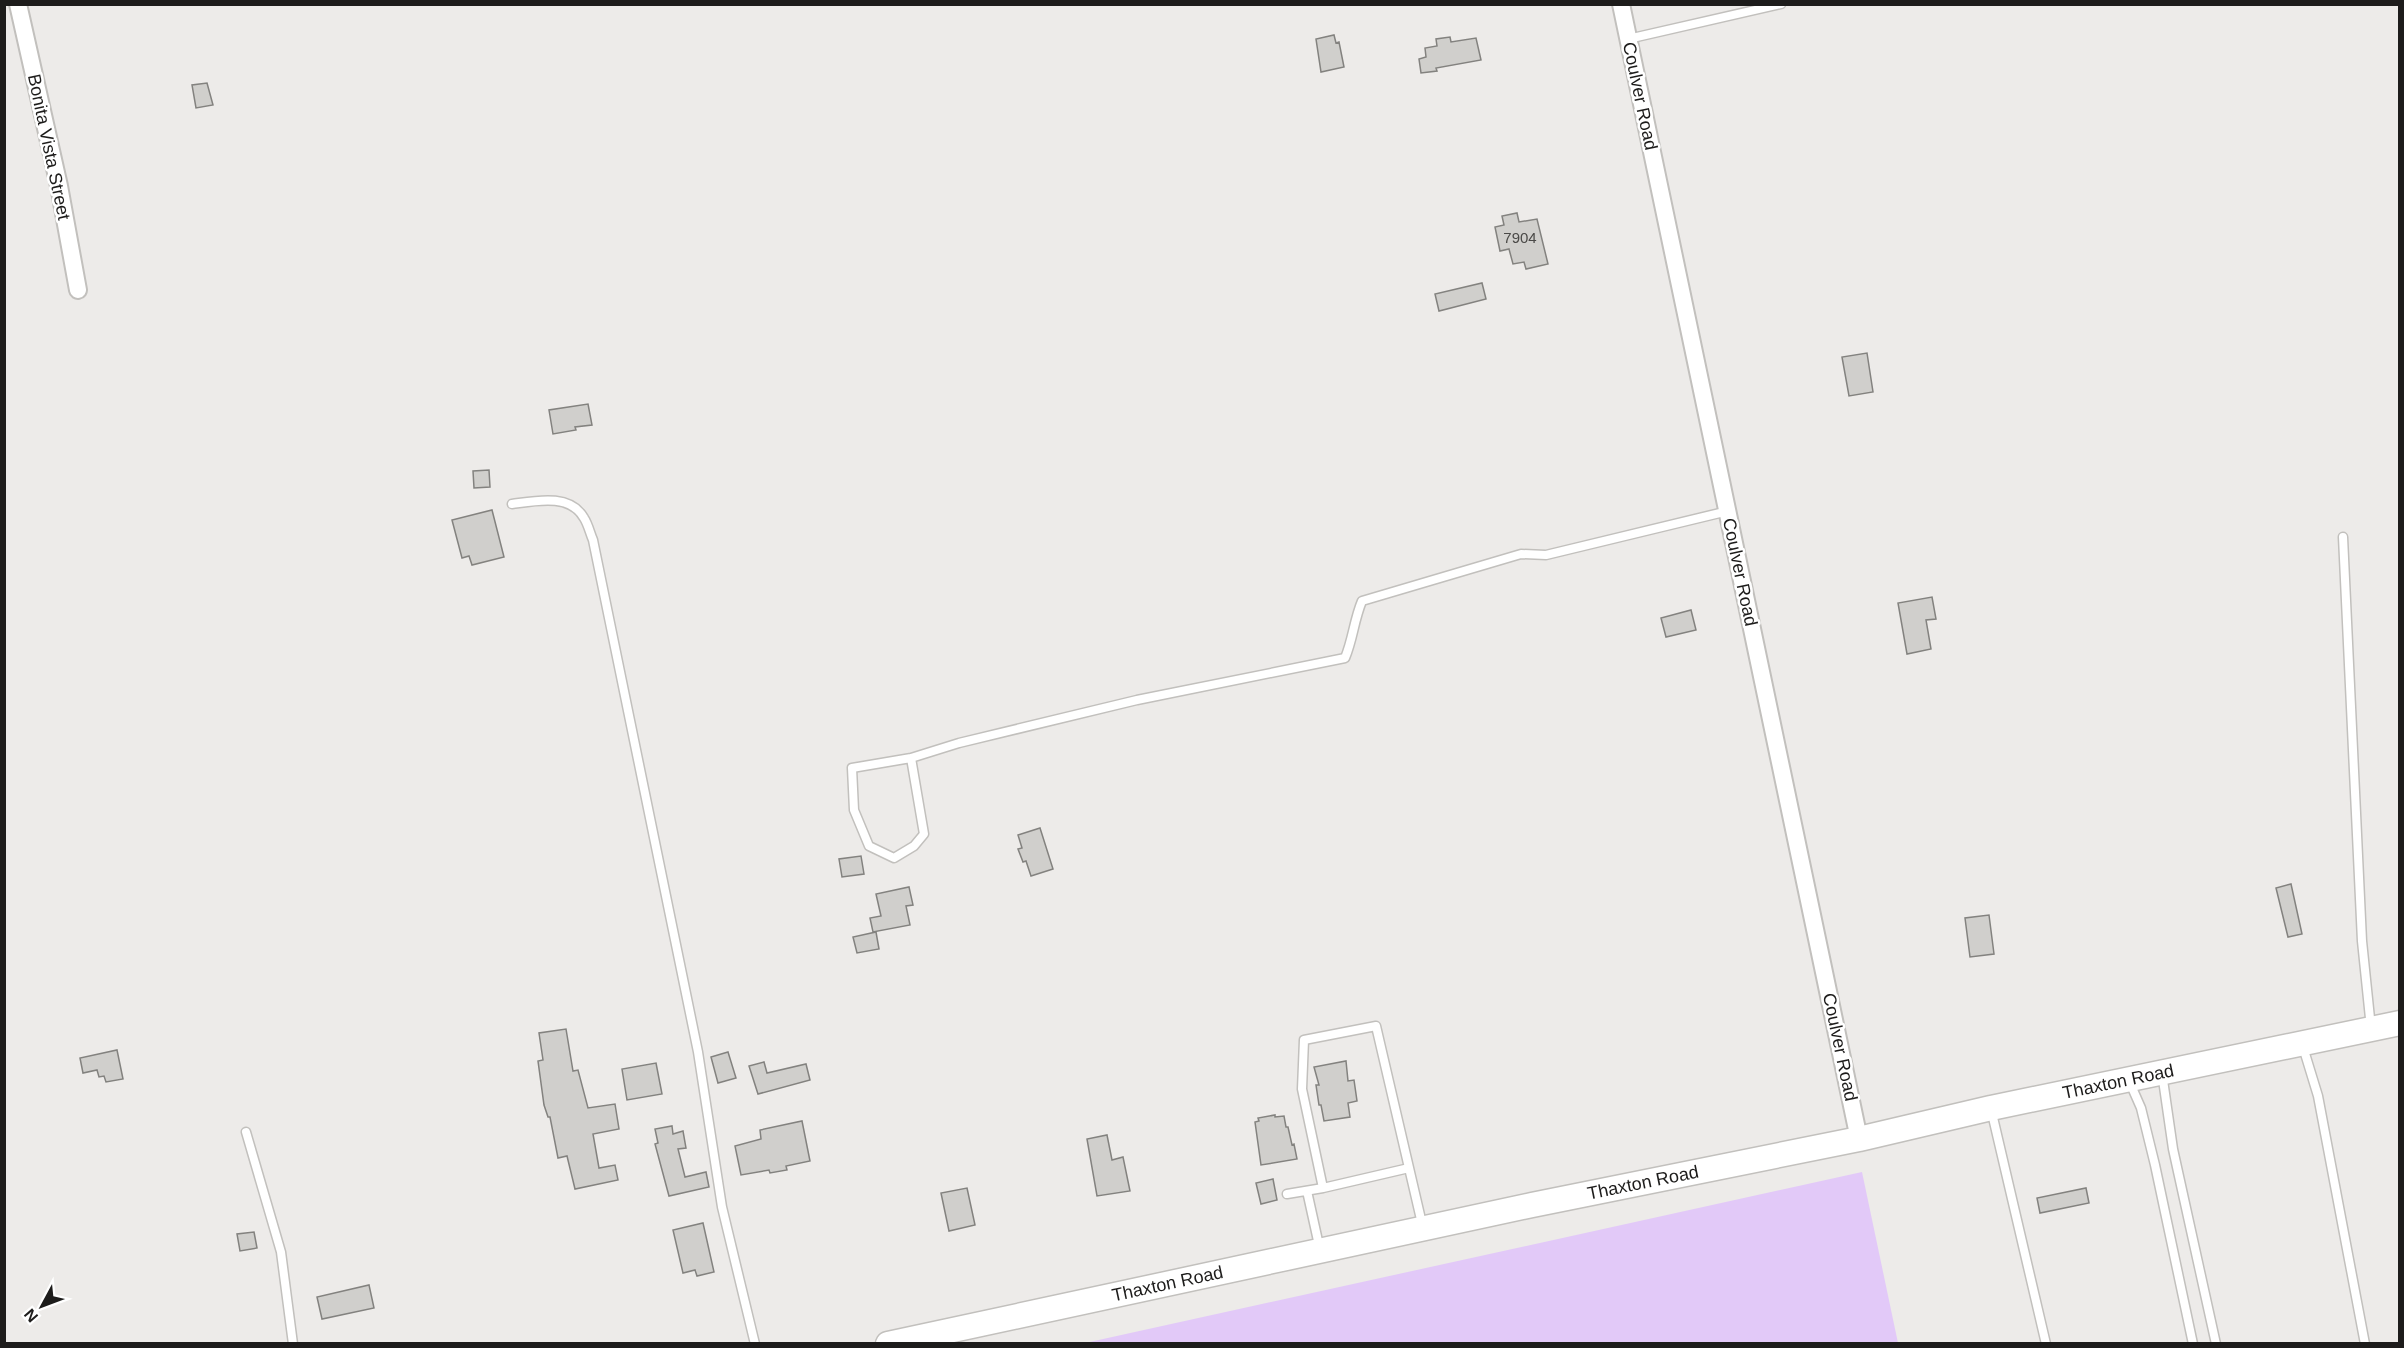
<svg xmlns="http://www.w3.org/2000/svg" width="2404" height="1348" viewBox="0 0 2404 1348" font-family="Arial,sans-serif">
	<rect width="100%" height="100%" fill="#edebe9"/>
	<!-- green -->
	<path fill="#e2c9f8" d="M1862,1172L1898,1343H1085Z"/>
	<!-- building -->
	<path fill="#d0cfcc" stroke="#83827f" stroke-width="1.5" d="M1334,35L1336,43L1339,42L1344,67L1321,72L1316,39Z
		M1450,37L1451,42L1476,38L1481,60L1436,68L1437,71L1421,73L1419,59L1426,57L1425,48L1437,46L1436,39Z
		M207,83L213,105L196,108L192,85Z
		M1517,213L1519,222L1537,219L1548,264L1526,269L1524,262L1513,264L1509,249L1500,251L1495,227L1504,225L1502,216Z
		M1482,283L1486,299L1439,311L1435,294Z
		M1867,353L1873,392L1849,396L1842,357Z
		M588,404L592,425L575,427L576,430L553,434L549,410Z
		M489,470L490,487L474,488L473,471Z
		M492,510L504,557L472,565L469,556L462,558L452,520Z
		M1932,597L1936,619L1926,620L1931,649L1907,654L1898,603Z
		M1691,610L1696,630L1666,637L1661,618Z
		M1040,828L1053,869L1031,876L1026,861L1023,862L1018,849L1022,848L1018,835Z
		M861,856L864,874L842,877L839,859Z
		M2291,884L2302,934L2288,937L2276,888Z
		M909,887L913,905L906,906L910,925L873,932L870,918L881,916L876,894Z
		M1989,915L1994,954L1970,957L1965,918Z
		M876,932L879,949L857,953L853,937Z
		M566,1029L573,1071L578,1070L588,1108L615,1104L619,1129L593,1134L599,1168L615,1165L618,1180L575,1189L567,1156L558,1158L550,1117H548L544,1105L538,1061L543,1060L539,1033Z
		M117,1050L123,1079L106,1082L104,1076L99,1077L97,1070L83,1073L80,1058Z
		M728,1052L736,1078L718,1083L711,1057Z
		M1346,1061L1348,1081L1354,1080L1357,1101L1348,1103L1350,1117L1324,1121L1321,1105H1319L1316,1085H1319L1314,1067Z
		M764,1062L767,1073L806,1064L810,1080L758,1094L749,1066Z
		M656,1063L662,1094L627,1100L622,1069Z
		M1275,1115V1117L1284,1116L1286,1127H1288L1292,1145L1294,1144L1297,1159L1261,1165L1255,1122L1259,1121L1258,1118Z
		M802,1121L810,1161L786,1166L787,1170L770,1173L769,1170L741,1175L735,1146L761,1139L760,1130Z
		M672,1126L673,1134L683,1131L686,1148L678,1149L685,1177L706,1172L709,1187L669,1196L655,1144L658,1143L655,1129Z
		M1107,1135L1112,1160L1123,1157L1130,1191L1097,1196L1087,1139Z
		M1273,1179L1277,1200L1261,1204L1256,1183Z
		M967,1188L975,1225L949,1231L941,1193Z
		M2086,1188L2089,1203L2040,1213L2037,1198Z
		M703,1223L714,1272L697,1276L695,1270L683,1273L673,1230Z
		M254,1232L257,1248L240,1251L237,1234Z
		M369,1285L374,1308L322,1319L317,1297Z"/>
	<g fill="none" stroke-linecap="round" stroke-linejoin="round">
		<defs>
			<path id="lane" d="M1628,39L1781,4
				M512,504C535,501 570,493 584,518C588,524 590,533 593,540L698,1052L722,1207L755,1344
				M2343,537L2362,941L2371,1028
				M911,758L924,834L914,846L894,858L869,846L854,810L852,768L911,758L959,743L1137,700L1345,658C1353,639 1354,620 1362,601L1521,554L1546,555L1728,511
				M2303,1047L2318,1096L2365,1344
				M2162,1073L2173,1149L2216,1344
				M2130,1083L2141,1108L2155,1165L2193,1344
				M1991,1109L2046,1344
				M246,1132L281,1252L293,1344
				M1409,1168L1323,1188L1302,1089L1304,1040L1376,1026L1423,1228
				M1307,1191L1320,1250
				M1287,1194L1323,1188"/>
			<path id="street" d="M18,4L59,186L78,290
				M1621,4L1859,1139"/>
			<g id="secondary">
				<path id="s1" d="M888,1344L1532,1205L1859,1139L1991,1108L2400,1023"/>
			</g>
		</defs>
		<!-- lane casing -->
		<use href="#lane" stroke="#c2c0bd" stroke-width="11"/>
		<!-- street casing -->
		<use href="#street" stroke="#c2c0bd" stroke-width="20"/>
		<!-- secondary casing -->
		<use href="#secondary" stroke="#c2c0bd" stroke-width="27"/>
		<!-- lane -->
		<use href="#lane" stroke="#fff" stroke-width="8"/>
		<!-- street -->
		<use href="#street" stroke="#fff" stroke-width="16"/>
		<!-- secondary -->
		<use href="#secondary" stroke="#fff" stroke-width="24"/>
	</g>
	<g text-anchor="middle" stroke-width="5" stroke-linejoin="round" paint-order="stroke">
		<!-- number labels -->
		<g font-size="15" fill="#4a4947">
			<text x="1520" y="243">7904</text>
		</g>
		<!-- street labels -->
		<g font-size="18" fill="#1d1c1b" stroke="#fff">
			<text transform="translate(1640 96) rotate(78)" y="6">Coulver Road</text>
			<text transform="translate(49 147) rotate(78)" y="6">Bonita Vista Street</text>
			<text transform="translate(1740 572) rotate(78)" y="6">Coulver Road</text>
			<text transform="translate(1840 1047) rotate(78)" y="6">Coulver Road</text>
			<text dy="6" stroke="none"><textPath href="#s1" startOffset="1258">Thaxton Road</textPath></text>
			<text dy="6" stroke="none"><textPath href="#s1" startOffset="772">Thaxton Road</textPath></text>
			<text dy="6" stroke="none"><textPath href="#s1" startOffset="286">Thaxton Road</textPath></text>
		</g>
	</g>
	<!-- border -->
	<rect width="2404" height="1348" fill="none" stroke="#1d1c1b" stroke-width="12"/>
	<!-- north arrow -->
	<g transform="translate(42 1306) rotate(229)" stroke="#ffffff" stroke-width="4.5" paint-order="stroke">
	<path d="M0-4.5L10 22L0 15L-10 22Z" fill="#1d1c1b"/>
	<text y="-9" font-size="16" font-weight="bold" text-anchor="middle" fill="#1d1c1b">N</text>
	</g>
</svg>
